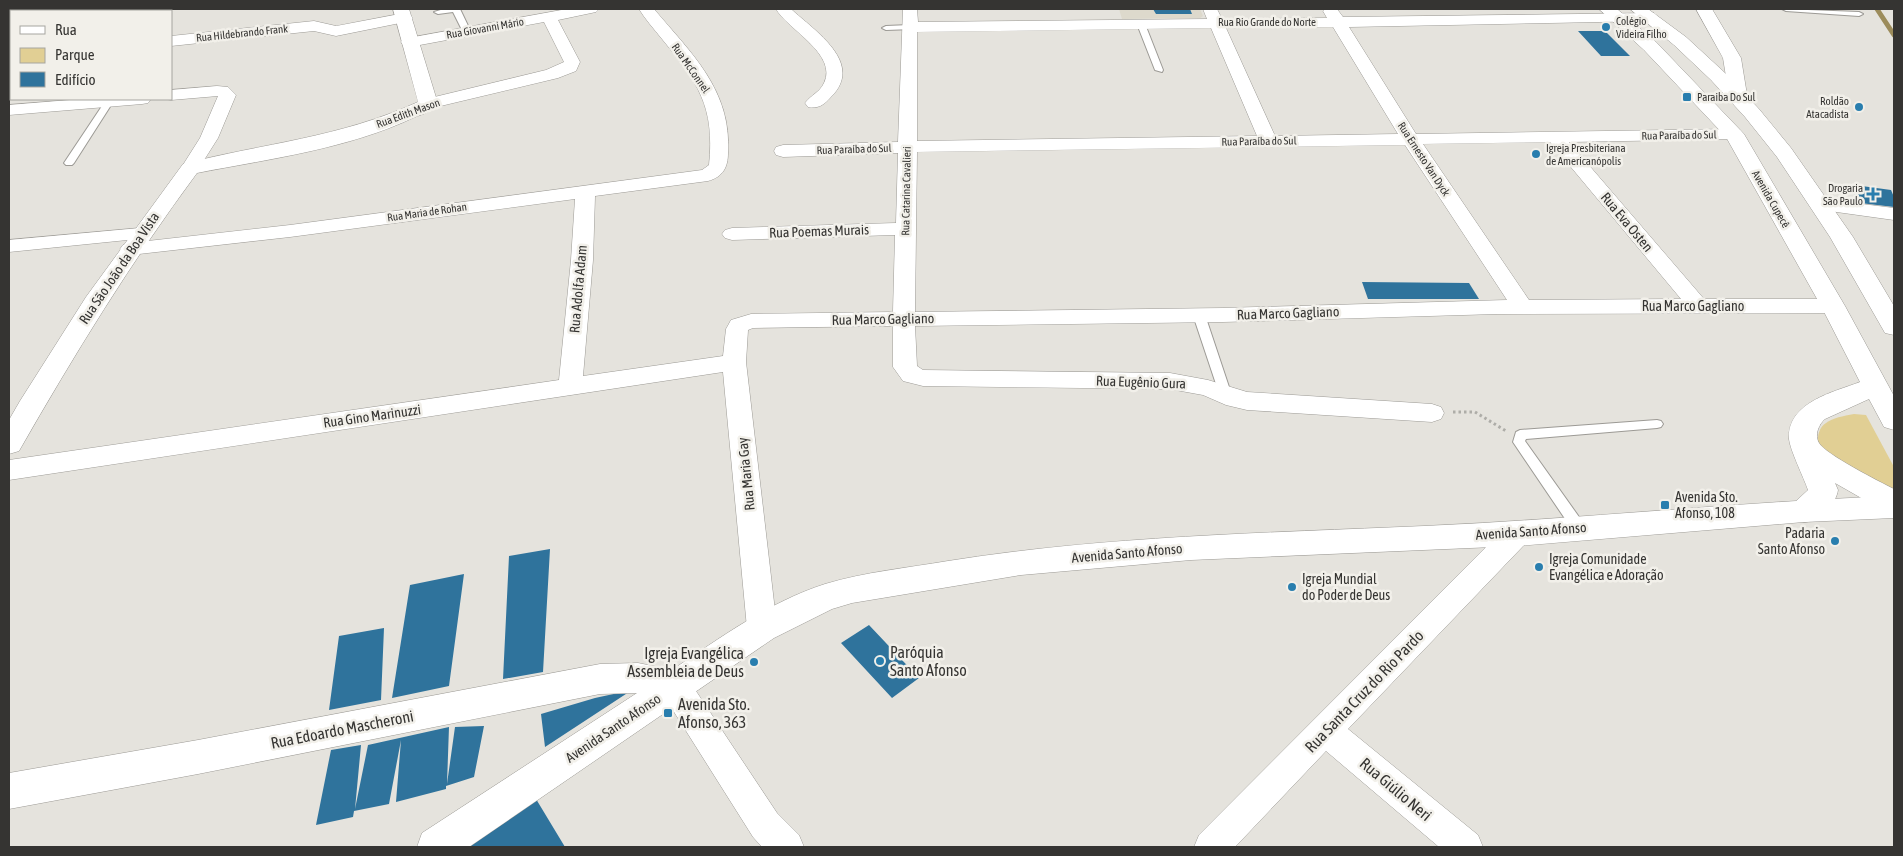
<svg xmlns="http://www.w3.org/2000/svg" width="1903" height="856" viewBox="0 0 1903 856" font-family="'Asap Condensed',sans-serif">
	<rect width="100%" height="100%" fill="#e5e3dd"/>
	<!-- built -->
	<path fill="#ddd9cc" d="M1119,9H1200L1203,16L1200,18L1122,19Z"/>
	<!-- green -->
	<path fill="#e1cf94" d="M1854,414L1866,415L1894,467V493L1885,491L1819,449C1813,422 1832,418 1854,414Z"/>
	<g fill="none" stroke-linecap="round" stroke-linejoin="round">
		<!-- stream -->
		<path stroke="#9c8c5b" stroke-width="5" d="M1877,9L1894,35"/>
	</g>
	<!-- building -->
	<path fill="#2f739c" d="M1153,9H1190L1192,14H1156Z
		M1578,31H1605L1630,56H1601Z
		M1847,184L1891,190L1894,197V207L1860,203Z
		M1362,282L1469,283L1479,299H1368Z
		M550,549L543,672L503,679L509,556Z
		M464,574L449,686L392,698L410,585Z
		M869,625L919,678L892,698L841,643Z
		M384,628L381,700L329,710L339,636Z
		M632,690L545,747L541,714L595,698Z
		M484,726L474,777L446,786V789L396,802L401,740L389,804L354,811L353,817L316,825L331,750L361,745L355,809L368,745L449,727L447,784L455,727Z
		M533,794L565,847H461Z"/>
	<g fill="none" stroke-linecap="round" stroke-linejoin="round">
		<defs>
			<path id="lane" d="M444,9H460L471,32L470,34H464L453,12L438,14L434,12Z
				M1782,9L1859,12L1863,14L1859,16L1786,11Z
				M1138,22L1145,24L1163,70L1162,72L1155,70L1137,24Z
				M910,25H913V29L886,30L882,28L886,26Z
				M109,99L113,102L74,163L72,165H66L64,163L106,100Z
				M1199,311L1205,315L1232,396L1230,399L1226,400L1220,396L1193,315Z
				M1657,420L1661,421L1663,424L1661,427L1657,428L1526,439L1525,441L1584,524L1586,528L1584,532L1579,533L1574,532L1513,442L1516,432L1520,430Z"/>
			<path id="street" d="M567,9H599L596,12L558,20L580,62L576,71L558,78L428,109L422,108L419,104L422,100L546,70L564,62L544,22L409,47L403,45L401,42L403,39Z
				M639,9H654C691,53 732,90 728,153C728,167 723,177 708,181L595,196L593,260L583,376L723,356L726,329L731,320L751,314L893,312L895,235L732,240L725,238L722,234L725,230L732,228L896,223L898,153L783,157L776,155L774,151L776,147L783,145L898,142L903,9H917L918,22L1207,19L1203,9H1217L1222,19L1327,18L1323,11L1325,9H1337L1343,17L1654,13L1657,16L1654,19L1649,21L1349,27L1416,134L1734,129L1740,130L1743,134L1740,138L1734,139L1569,142L1704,299H1833L1841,301L1844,306L1841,311L1833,313L1497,314L1223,322L915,326L917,366L923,370L1170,373L1208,380L1247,392L1432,404L1441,407L1444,413L1441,419L1432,422L1247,410L1226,405L1203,395L1170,389L923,386L903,381L893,367V326L753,328L748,330L746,362L777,628L772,637L762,641L752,637L747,628L723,372L9,480V460L559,380L571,260L575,199L290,237L130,255L123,253L120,249L123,245L130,243L290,225L702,170L709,165C715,106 698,83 662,39C654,29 645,19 639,9ZM1333,27L1398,134L1275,136L1226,28ZM1211,28L1257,136L917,141V32ZM1550,142L1681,299L1529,300L1423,144ZM1405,145L1507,300L1223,308L915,312L917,152Z
				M776,9H791C815,31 865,63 831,97C824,105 818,109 808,107L805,103C811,95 820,92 824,83C838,54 788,30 776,9Z
				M405,13L410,15L413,18L410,21L336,36L314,31L171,46V36L314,21L336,26Z
				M9,51H11V61H9Z
				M217,86L228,87L236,95L218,138L199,168L197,172L190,174L183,172L181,168L200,138L218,96L171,100L165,99H171V90Z
				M82,99H151L148,103L142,104L9,115V105Z
				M1822,199L1894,208V220L1815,209L1812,205L1815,201Z
				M140,228L147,230L150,234L147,238L9,252V240Z
				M1517,523L1527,526L1531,534L1527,542L1348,729L1478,835L1483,847H1439L1326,751L1235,847H1194L1199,835L1507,526Z
				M675,672L686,676L777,813L799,835L804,847H762L753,837L664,696L659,686L664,676Z"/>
			<path id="secondary" d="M393,9H409L438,104C433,111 423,114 415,117C348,149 269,159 197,173C131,262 74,355 19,451L9,454V420L20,401L86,297L183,164C265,143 339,138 418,102Z
				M1696,9H1712L1741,58L1747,95L1745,99L1738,101L1731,99L1729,95L1723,58Z
				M1894,496V518L1804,522L1517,546L1191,560L1021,575L852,603L832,609L774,638L469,847H417L422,833L637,693L600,694L198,774L9,809V773L198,740L600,664L638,663L672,670C720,638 769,602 825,584C865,572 907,568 948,561C1105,536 1265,533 1424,526C1581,519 1737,502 1894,496Z"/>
			<path id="primary" d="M1599,9H1617L1656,42L1744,134L1845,306L1894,396V430L1884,427L1869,399L1825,419C1819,424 1814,435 1819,443C1825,454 1880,482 1894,489V514L1884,511L1835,483L1838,490C1836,504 1820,521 1805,522C1802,522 1797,520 1794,519L1789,511L1794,503L1808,490C1804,478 1790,450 1789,439C1787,402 1834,392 1860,382L1821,306L1726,137L1644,50Z
				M1630,9H1648L1686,37L1724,72L1759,109L1791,148L1853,237L1894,306V335L1885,333L1830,237L1777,157L1745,117L1711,80L1674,45Z"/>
		</defs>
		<!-- lane casing -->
		<use href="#lane" stroke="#9c9a95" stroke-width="2"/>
		<!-- street casing -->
		<use href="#street" stroke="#9c9a95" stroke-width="1"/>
		<!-- secondary casing -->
		<use href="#secondary" stroke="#9c9a95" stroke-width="1"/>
		<!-- primary casing -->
		<use href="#primary" stroke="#9c9a95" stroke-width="1"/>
		<!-- path -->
		<path stroke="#aeada8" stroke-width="3" stroke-dasharray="2.5 3" stroke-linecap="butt" d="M1453,412H1475L1506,431"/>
		<!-- lane -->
		<use href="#lane" fill="#fff" fill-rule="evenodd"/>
		<!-- street -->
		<use href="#street" fill="#fff" fill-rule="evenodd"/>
		<!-- secondary -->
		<use href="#secondary" fill="#fff" fill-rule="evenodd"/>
		<!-- primary -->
		<use href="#primary" fill="#fff" fill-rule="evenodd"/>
	</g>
	<!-- markers -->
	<g fill="#297eae" stroke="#f2f0ea" stroke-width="2">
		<circle cx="1606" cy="27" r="5"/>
		<rect x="1682" y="92" width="10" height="10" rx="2.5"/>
		<circle cx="1859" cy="107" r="5"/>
		<circle cx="1536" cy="154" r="5"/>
		<path d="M1870.5 186.5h5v5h5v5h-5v5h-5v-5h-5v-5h5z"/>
		<rect x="1660" y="500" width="10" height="10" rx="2.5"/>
		<circle cx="1835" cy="541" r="5"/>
		<circle cx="1539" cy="567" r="5"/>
		<circle cx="1292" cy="587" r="5"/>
		<circle cx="880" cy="661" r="5"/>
		<circle cx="754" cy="662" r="5"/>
		<rect x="663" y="708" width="10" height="10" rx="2.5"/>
	</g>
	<g text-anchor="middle" stroke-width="5" stroke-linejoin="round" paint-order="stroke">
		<!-- far-poi labels -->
		<g font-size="11" fill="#353432" stroke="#f2f0ea" text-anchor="start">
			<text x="1616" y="25">Colégio<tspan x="1616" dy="13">Videira Filho</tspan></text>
			<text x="1697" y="101">Paraiba Do Sul</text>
			<text x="1849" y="105" text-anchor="end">Roldão<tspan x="1849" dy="13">Atacadista</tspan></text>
			<text x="1546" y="152">Igreja Presbiteriana<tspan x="1546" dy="13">de Americanópolis</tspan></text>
			<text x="1863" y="192" text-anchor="end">Drogaria<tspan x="1863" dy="13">São Paulo</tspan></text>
		</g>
		<!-- far-street labels -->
		<g font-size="11" fill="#353432" stroke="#f2f0ea">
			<text x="1267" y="26">Rua Rio Grande do Norte</text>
			<text transform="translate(485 28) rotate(-10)" y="4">Rua Giovanni Mário</text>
			<text transform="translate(242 33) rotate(-6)" y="4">Rua Hildebrando Frank</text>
			<text transform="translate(691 68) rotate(55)" y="4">Rua McConnel</text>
			<text transform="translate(408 113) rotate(-20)" y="4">Rua Edith Mason</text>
			<text transform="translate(1679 135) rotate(-1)" y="4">Rua Paraíba do Sul</text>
			<text transform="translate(1259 141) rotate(-1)" y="4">Rua Paraíba do Sul</text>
			<text transform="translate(854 149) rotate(-2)" y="4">Rua Paraíba do Sul</text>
			<text transform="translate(1424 159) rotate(57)" y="4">Rua Ernesto Van Dyck</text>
			<text transform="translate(906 191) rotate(-89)" y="4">Rua Catarina Cavalieri</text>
			<text transform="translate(1771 199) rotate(60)" y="4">Avenida Cupecê</text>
			<text transform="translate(427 212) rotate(-8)" y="4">Rua Maria de Rohan</text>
		</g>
		<!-- street labels -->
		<g font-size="14" fill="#353432" stroke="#f2f0ea">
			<text transform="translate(1627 222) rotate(50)" y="5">Rua Eva Osten</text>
			<text transform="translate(819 231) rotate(-2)" y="5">Rua Poemas Murais</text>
			<text transform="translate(119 268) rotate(-56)" y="5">Rua São João da Boa Vista</text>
			<text transform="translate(578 289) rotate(-85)" y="5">Rua Adolfa Adam</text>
			<text x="1693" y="311">Rua Marco Gagliano</text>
			<text transform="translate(1288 313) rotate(-2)" y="5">Rua Marco Gagliano</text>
			<text transform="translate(883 319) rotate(-1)" y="5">Rua Marco Gagliano</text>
			<text transform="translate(1141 382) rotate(2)" y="5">Rua Eugênio Gura</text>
			<text transform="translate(372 416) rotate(-8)" y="5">Rua Gino Marinuzzi</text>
			<text transform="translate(746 474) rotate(-96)" y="5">Rua Maria Gay</text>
			<text transform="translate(1531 531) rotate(-4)" y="5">Avenida Santo Afonso</text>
			<text transform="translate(1127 553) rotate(-5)" y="5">Avenida Santo Afonso</text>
			<text transform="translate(613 728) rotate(-34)" y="5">Avenida Santo Afonso</text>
		</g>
		<!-- poi labels -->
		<g font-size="14" fill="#353432" stroke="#f2f0ea" text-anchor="start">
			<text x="1675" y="502">Avenida Sto.<tspan x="1675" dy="16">Afonso, 108</tspan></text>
			<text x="1825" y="538" text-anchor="end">Padaria<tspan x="1825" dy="16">Santo Afonso</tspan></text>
			<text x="1549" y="564">Igreja Comunidade<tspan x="1549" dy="16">Evangélica e Adoração</tspan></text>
			<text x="1302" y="584">Igreja Mundial<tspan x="1302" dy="16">do Poder de Deus</tspan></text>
		</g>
		<!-- near-poi labels -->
		<g font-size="16" fill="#353432" stroke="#f2f0ea" text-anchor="start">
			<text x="890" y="658">Paróquia<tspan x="890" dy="18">Santo Afonso</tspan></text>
			<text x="744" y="659" text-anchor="end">Igreja Evangélica<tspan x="744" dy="18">Assembleia de Deus</tspan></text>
			<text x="678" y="710">Avenida Sto.<tspan x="678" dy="18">Afonso, 363</tspan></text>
		</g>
		<!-- near-street labels -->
		<g font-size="16" fill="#353432" stroke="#f2f0ea">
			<text transform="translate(1364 691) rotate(-46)" y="6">Rua Santa Cruz do Rio Pardo</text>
			<text transform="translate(342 729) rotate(-11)" y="6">Rua Edoardo Mascheroni</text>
			<text transform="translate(1396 789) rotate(40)" y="6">Rua Giúlio Neri</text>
		</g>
	</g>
	<!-- border -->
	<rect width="1903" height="856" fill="none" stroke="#353432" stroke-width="20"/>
	<!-- legend -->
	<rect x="10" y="10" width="162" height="90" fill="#f2f0ea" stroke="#a6a5a0"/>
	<rect x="20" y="26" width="25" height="8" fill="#ffffff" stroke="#a6a5a0"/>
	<text x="55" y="35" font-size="15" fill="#353432">Rua</text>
	<rect x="20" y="48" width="25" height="15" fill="#e1cf94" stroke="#a6a5a0"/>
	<text x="55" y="60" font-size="15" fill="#353432">Parque</text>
	<rect x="20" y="72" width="25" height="15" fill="#2f739c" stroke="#a6a5a0"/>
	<text x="55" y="85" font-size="15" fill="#353432">Edifício</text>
</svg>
